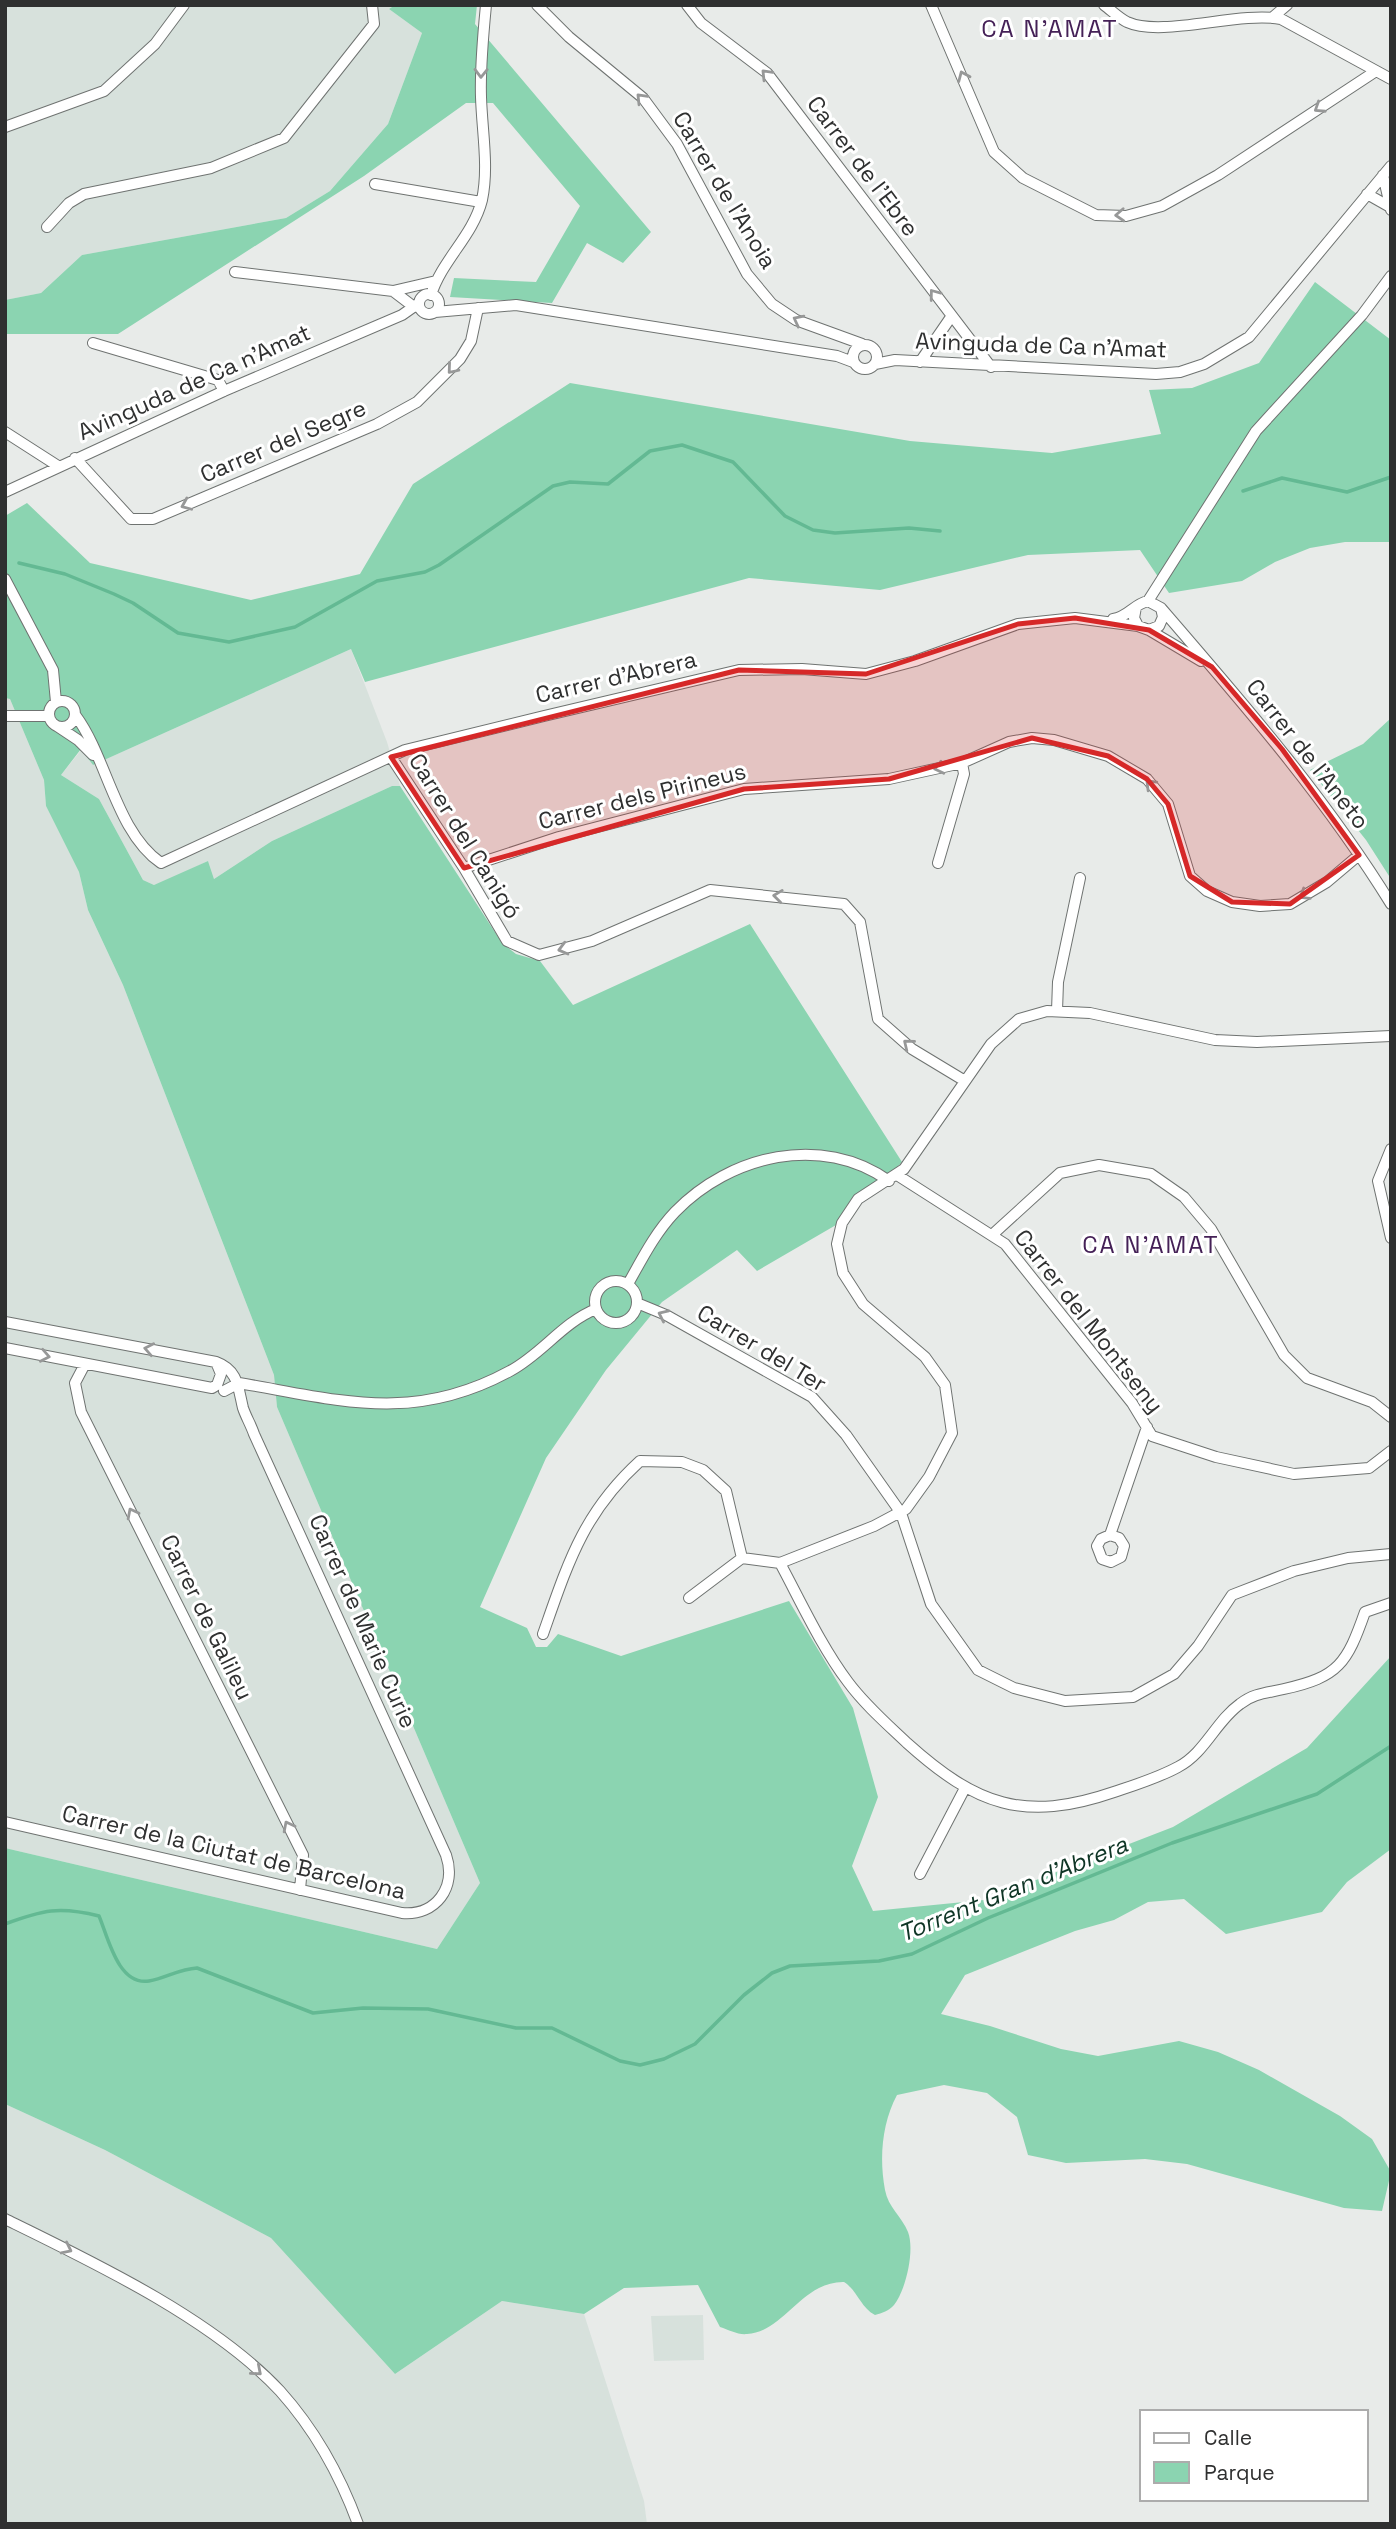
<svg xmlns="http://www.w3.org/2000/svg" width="1396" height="2529" viewBox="0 0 1396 2529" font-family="'Space Grotesk',sans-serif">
	<rect width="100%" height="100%" fill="#e8ebe9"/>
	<!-- built -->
	<path fill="#d7e1dc" d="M5,5H395L389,9L422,33L388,124L330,191L286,218L82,255L41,293L5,300Z
		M351,649L387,742L400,786H392L272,841L214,879L208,861L164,882L154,885L143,880L99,799L61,775L82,749L93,765Z
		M5,698L10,699L44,780L46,806L79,872L88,910L123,985L274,1375L277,1407L480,1883L437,1949L5,1848Z
		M5,2104L105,2150L271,2238L395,2374L502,2301L584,2314L644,2501L647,2524H5Z
		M703,2315L704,2360L654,2361L651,2316Z"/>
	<!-- green -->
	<path fill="#8bd4b1" d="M395,5H477L475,24L651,232L623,263L587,243L552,303L450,297L454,278L536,282L580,206L493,103H466L364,176L118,334H5V300L41,293L82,255L286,218L330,191L388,124L422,33L389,9Z
		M1315,282L1391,340V542H1345L1310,548L1275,562L1242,581L1169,593L1140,550L1028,555L880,590L749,578L365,682L351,649L93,765L81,749L61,775L99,799L143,880L154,885L208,861L214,879L272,841L392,786H400L502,943L516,954L540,961L573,1005L750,924L902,1162L892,1173L853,1198L836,1225L757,1271L737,1250L662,1302L606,1370L546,1458L480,1607L527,1628L536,1647H547L558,1634L621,1656L789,1601L853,1708L878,1797L852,1866L873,1911L984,1900L1173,1827L1307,1748L1391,1656V1849L1347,1882L1322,1912L1226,1934L1184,1899L1148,1902L1114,1920L1075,1931L965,1975L941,2014L990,2026L1061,2049L1098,2056L1179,2041L1218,2052L1259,2070L1340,2116L1372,2139L1391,2172L1382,2211L1344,2208L1187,2164L1145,2159L1066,2163L1028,2155L1017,2117L987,2093L944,2085L897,2095C882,2123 879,2158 885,2190C888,2207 902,2217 908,2232C915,2250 906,2290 894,2305C889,2311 882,2313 875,2315C860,2307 858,2291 844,2282C802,2281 783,2333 747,2334C738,2335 729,2330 720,2327L698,2285L624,2288L584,2314L502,2301L395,2374L271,2238L105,2150L5,2104V1848L437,1949L480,1883L277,1407L274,1375L123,985L88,910L79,872L46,806L44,780L10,699L5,698V516L27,503L90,563L251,600L360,574L413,484L570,383L910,441L1052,453L1161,434L1149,390L1192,388L1259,363Z
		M1391,718V879L1366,840L1310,770L1363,744Z"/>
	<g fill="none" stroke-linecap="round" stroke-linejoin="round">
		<!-- stream -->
		<path stroke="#63b993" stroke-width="3.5" d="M1243,491L1282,478L1347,492L1391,477
			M19,563L65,574L114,594L133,603L178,633L229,642L295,627L377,581L425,572L439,565L553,486L570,482L608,484L650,451L682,445L733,462L785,516L813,530L835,533L909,528L940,531
			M5,1924C43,1910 59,1906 99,1916C108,1937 118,1986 149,1981C166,1978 179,1969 197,1968L313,2013L363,2008L428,2009L516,2028H552L620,2061L640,2065L664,2059L695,2044L744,1995L772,1973L790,1966L879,1961L912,1954L988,1918L1172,1843L1317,1794L1391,1746"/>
		<defs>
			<path id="minor" d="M537,5L569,37L643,98L677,144L747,274L772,304L796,320L862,344
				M687,5L701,23L767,73L991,367
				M931,5L994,152L1023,178L1096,215L1126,216L1162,206L1218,175L1376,71
				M1104,5C1111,10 1119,18 1127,22C1162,38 1238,11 1281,19L1391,79
				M1273,17L1287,5
				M5,127L104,91L155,44L184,5
				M1383,175L1391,210
				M375,184L481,202
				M1367,194L1390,207
				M47,227L69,203L84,194L211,168L284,138L374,24L372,5
				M235,272L393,291L414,307
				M393,291L436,281
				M419 304a10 10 0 1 1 20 0a10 10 0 1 1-20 0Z
				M431,295C442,260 473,236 482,200C489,167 482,131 481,97C480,66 483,36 486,5
				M435,312L516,305L837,356L853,362
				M93,343L218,380L224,391
				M853 357a12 12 0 1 1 24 0a12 12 0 1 1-24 0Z
				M920,362L951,317
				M875,364L895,360L1156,374L1180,372L1204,364L1249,337L1391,166
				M5,432L58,466
				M75,458L131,519H153L377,424L417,402L460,359L471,341L478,308
				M5,492L224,391L402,315L419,303
				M5,579L53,670L56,702
				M1148,601L1256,431L1362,315L1391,276
				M1161,608C1243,703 1325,797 1391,904
				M1113,619C1128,617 1134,604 1148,601L1161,608L1163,617L1159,626L1149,630L1138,626L1134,618L1136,607
				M1149,630L1201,661
				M49 714a13 13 0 1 1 26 0a13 13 0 1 1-26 0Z
				M5,716H49
				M76,716C107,758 116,832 161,863L405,750L544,716L739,670L802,669L866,674L915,661L1018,624L1075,618L1138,626
				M57,726L78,740L93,755
				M391,757L464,868L507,941L539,955L592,941L710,890L844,904L860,922L878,1019L912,1049L965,1081
				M938,863L964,774L962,763
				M464,868L559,837L744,789L889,779L962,763L1009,742L1032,738L1054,740L1108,756L1147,779L1168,804L1190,876L1207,891L1232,902L1260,906L1290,904L1327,882L1359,855
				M1057,1011L1058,982L1080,878
				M1391,1149L1378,1181L1391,1238
				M897,1175L1005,1244L1132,1403L1152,1436L1216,1457L1294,1474L1369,1468L1391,1451
				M992,1235L1060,1173L1099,1165L1151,1174L1184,1197L1211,1229L1284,1355L1307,1378L1372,1402L1391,1417
				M595 1302a21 21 0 1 1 42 0a21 21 0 1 1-42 0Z
				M628,1284C642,1259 655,1233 675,1212C730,1155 822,1133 889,1181
				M637,1303L666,1315L812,1397L846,1435L901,1513L931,1604L978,1670L1014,1688L1065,1701L1133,1697L1174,1674L1198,1646L1232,1595L1294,1571L1348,1558L1391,1554
				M5,1322L216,1362C238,1370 238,1387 243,1408C246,1417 251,1425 254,1434L446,1855C457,1887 436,1916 402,1913L5,1822
				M5,1348L212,1388L217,1385L221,1374L216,1362
				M85,1364L75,1383L81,1412L303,1855L300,1890
				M224,1391L239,1383C340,1400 413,1424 510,1371C542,1354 562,1323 596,1309
				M1110,1535L1119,1538L1124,1546L1121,1557L1111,1562L1102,1559L1097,1546L1101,1539L1110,1535L1147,1427
				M742,1558L780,1563L874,1526L906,1509L929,1477L952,1433L945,1385L925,1357L863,1304L843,1273L837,1244L842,1223L858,1199L904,1169L991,1044L1019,1019L1047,1011L1090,1013L1215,1040L1257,1042L1391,1036
				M780,1563C801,1602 821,1646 848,1682C865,1705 887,1724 907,1743C976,1805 1024,1823 1114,1792C1135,1785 1158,1778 1178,1767C1205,1753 1216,1721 1240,1704C1254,1693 1267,1693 1284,1689C1339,1677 1347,1663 1365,1612L1391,1603
				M689,1598L742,1558
				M543,1634C568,1563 583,1513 640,1461L682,1462L703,1470L726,1491L742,1558
				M920,1874L965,1788
				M5,2219C93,2262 213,2319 280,2391C315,2430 340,2475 358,2524"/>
		</defs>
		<!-- minor casing -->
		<use href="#minor" stroke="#6f7371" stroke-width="12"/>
		<!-- minor -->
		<use href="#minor" stroke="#fff" stroke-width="10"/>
	</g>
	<!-- one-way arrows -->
	<defs><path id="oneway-chevron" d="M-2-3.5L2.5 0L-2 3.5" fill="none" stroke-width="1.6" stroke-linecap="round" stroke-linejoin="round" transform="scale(1.75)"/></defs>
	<g stroke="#979898">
		<use href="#oneway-chevron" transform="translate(481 73) rotate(91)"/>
		<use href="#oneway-chevron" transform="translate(766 74) rotate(-134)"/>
		<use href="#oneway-chevron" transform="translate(963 76) rotate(-113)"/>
		<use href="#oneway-chevron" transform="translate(641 98) rotate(-134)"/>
		<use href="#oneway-chevron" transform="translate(1319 108) rotate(147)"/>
		<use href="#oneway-chevron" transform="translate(1120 215) rotate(177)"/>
		<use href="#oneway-chevron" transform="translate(934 294) rotate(-127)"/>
		<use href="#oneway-chevron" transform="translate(798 320) rotate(-153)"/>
		<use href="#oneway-chevron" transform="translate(452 369) rotate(130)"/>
		<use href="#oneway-chevron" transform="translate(186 505) rotate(157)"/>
		<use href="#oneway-chevron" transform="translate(939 768) rotate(167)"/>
		<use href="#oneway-chevron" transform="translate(1150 784) rotate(-135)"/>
		<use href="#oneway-chevron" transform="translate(1304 895) rotate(148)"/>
		<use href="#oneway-chevron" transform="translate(778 896) rotate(-173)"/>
		<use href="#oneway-chevron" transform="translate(563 949) rotate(165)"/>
		<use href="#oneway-chevron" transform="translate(908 1044) rotate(-141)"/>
		<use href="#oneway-chevron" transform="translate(663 1315) rotate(-155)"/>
		<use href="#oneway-chevron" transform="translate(149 1349) rotate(-169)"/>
		<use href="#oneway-chevron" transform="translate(45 1356) rotate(11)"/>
		<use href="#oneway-chevron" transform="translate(132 1513) rotate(-117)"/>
		<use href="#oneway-chevron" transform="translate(288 1826) rotate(-117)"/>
		<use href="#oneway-chevron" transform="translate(67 2249) rotate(26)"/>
		<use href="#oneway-chevron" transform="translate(257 2371) rotate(41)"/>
	</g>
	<!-- marked area -->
	<path fill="#d62828" fill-opacity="0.2" stroke="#d62828" stroke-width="5" stroke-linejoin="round" d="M1075,618L1149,630L1212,667L1282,749L1359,855L1290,904L1232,902L1190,876L1168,804L1147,779L1108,756L1032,738L889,779L744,789L464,868L391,757L739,670L866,674L1018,624Z"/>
	<g text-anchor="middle" stroke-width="6" stroke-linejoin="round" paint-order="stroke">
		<!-- street labels -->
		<g font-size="23" fill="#2f3030" stroke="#fff">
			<text transform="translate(863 166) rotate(53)" y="8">Carrer de l'Ebre</text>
			<text transform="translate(725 190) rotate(59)" y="8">Carrer de l'Anoia</text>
			<text transform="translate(1041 345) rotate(2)" y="8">Avinguda de Ca n'Amat</text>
			<text transform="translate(194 382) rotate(-24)" y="8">Avinguda de Ca n'Amat</text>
			<text transform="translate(283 441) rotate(-23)" y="8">Carrer del Segre</text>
			<text transform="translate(616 677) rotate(-13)" y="8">Carrer d'Abrera</text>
			<text transform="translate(1308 754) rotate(52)" y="8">Carrer de l'Aneto</text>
			<text transform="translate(642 796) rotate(-14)" y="8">Carrer dels Pirineus</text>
			<text transform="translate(465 836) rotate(58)" y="8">Carrer del Canigó</text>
			<text transform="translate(1089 1321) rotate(52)" y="8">Carrer del Montseny</text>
			<text transform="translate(762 1348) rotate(31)" y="8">Carrer del Ter</text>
			<text transform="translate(207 1617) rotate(64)" y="8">Carrer de Galileu</text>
			<text transform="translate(363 1621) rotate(66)" y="8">Carrer de Marie Curie</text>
			<text transform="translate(234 1852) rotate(13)" y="8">Carrer de la Ciutat de Barcelona</text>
		</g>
		<!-- neighbourhood labels -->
		<g font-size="24" letter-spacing="2" fill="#452157" stroke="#fff">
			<text x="1050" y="37">CA N'AMAT</text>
			<text x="1151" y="1253">CA N'AMAT</text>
		</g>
		<!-- water labels -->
		<g font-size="24" font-style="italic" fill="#0e3525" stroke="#fff">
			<text transform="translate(1013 1889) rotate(-22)" y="8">Torrent Gran d'Abrera</text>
		</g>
	</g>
	<!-- border -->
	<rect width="1396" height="2529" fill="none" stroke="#2f3030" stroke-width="14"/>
	<!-- legend -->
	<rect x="1140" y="2410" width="228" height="91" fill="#ffffff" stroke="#acacac" stroke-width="2"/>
	<rect x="1154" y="2433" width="35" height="10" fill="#ffffff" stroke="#acacac" stroke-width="2"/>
	<text x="1204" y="2445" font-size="21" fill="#2f3030">Calle</text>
	<rect x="1154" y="2462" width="35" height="21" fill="#8bd4b1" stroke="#acacac" stroke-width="2"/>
	<text x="1204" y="2480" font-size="21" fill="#2f3030">Parque</text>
</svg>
